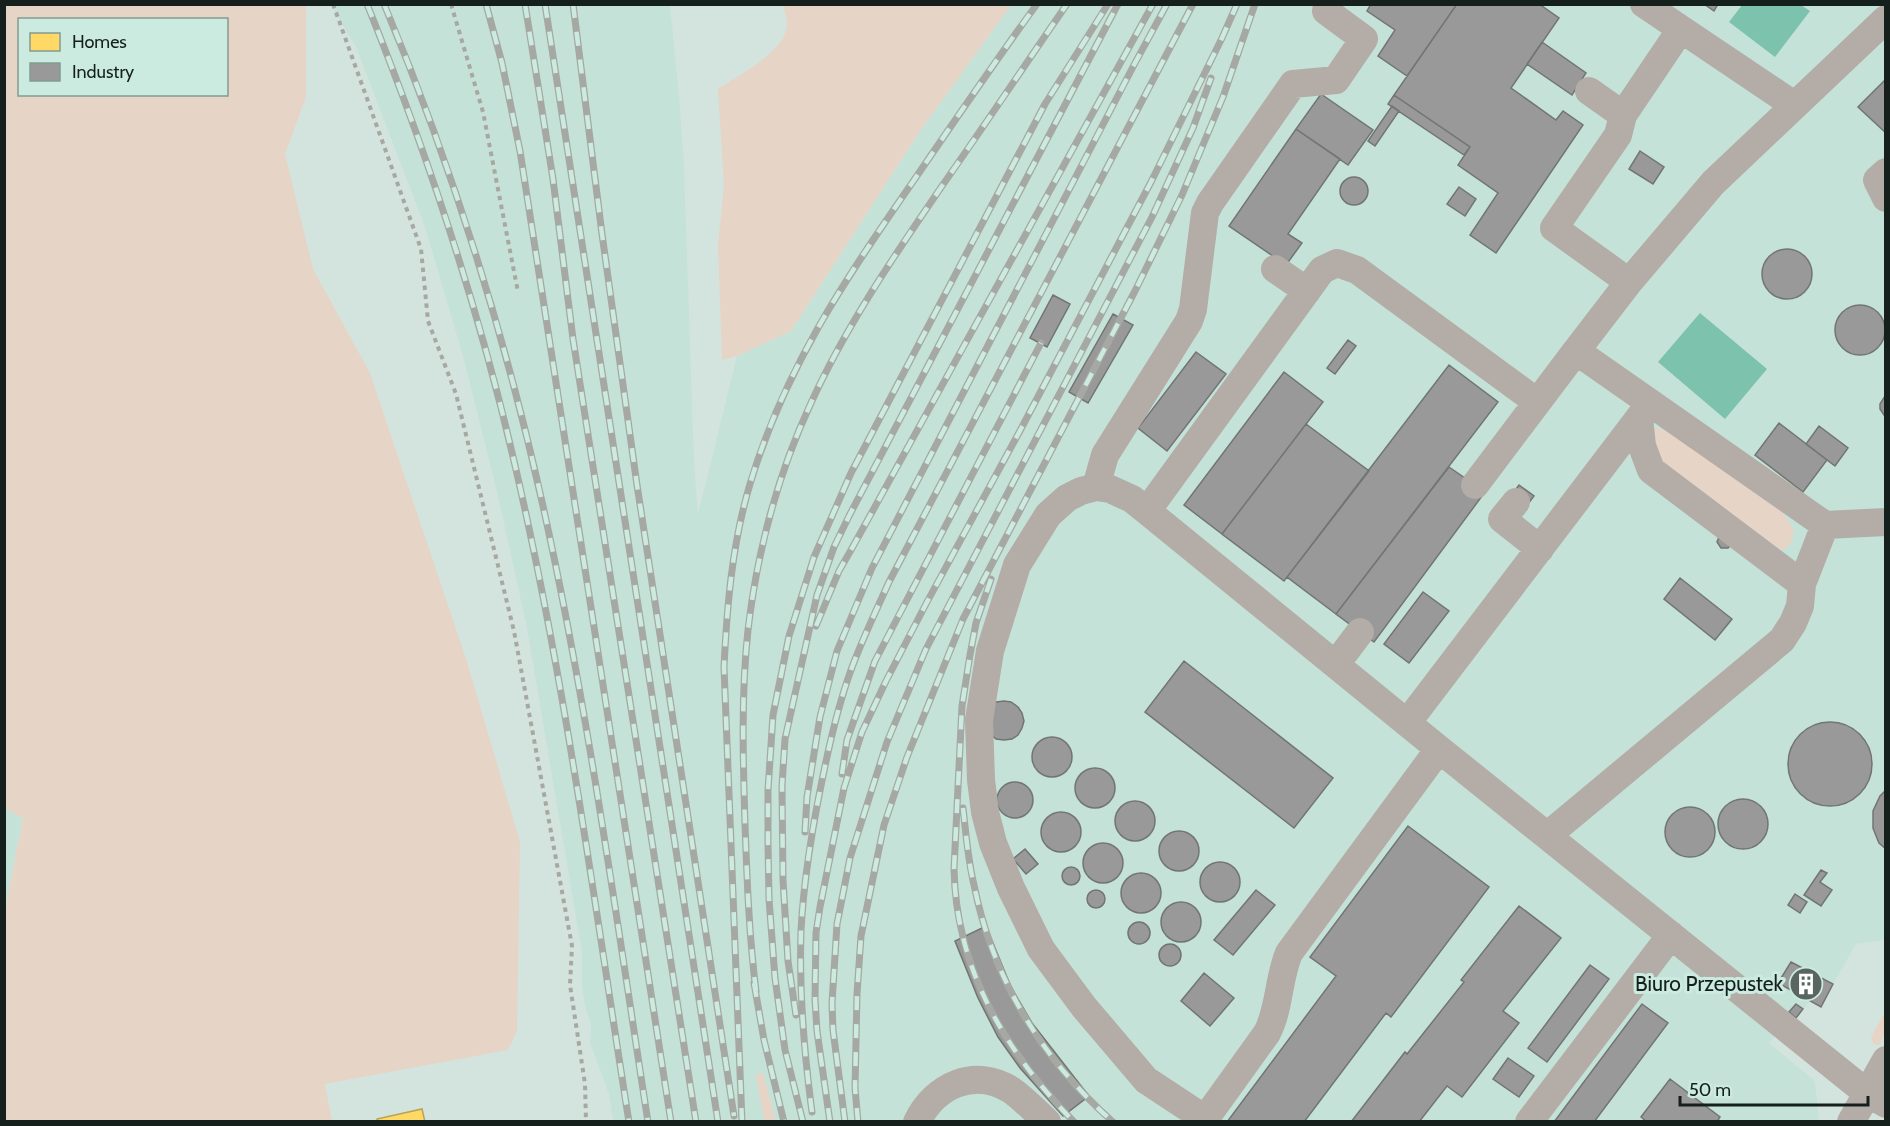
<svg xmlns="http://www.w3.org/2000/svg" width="1890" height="1126" viewBox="0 0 1890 1126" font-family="Cabin,sans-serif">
	<rect width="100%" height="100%" fill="#d3e4de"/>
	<!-- built -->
	<path fill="#c5e2d8" d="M331,5H670L680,107L684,166L694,462L698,514L737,356L791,331L920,131L1011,5H1885V940L1856,944L1833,984L1810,1001L1796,1018L1792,1015L1769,1043L1815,1081L1819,1121H613L609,1094L590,1043L591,1024L585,1006L582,987V953L527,628L497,492L463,356L425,227L356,47Z
		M5,808L23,817L5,910Z"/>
	<!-- green -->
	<path fill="#e6d4c7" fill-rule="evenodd" d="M5,4L306,5V97L285,154L313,269L370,373L467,662L520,842L517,1031L508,1050L325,1084L332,1121H5V910L23,818L4,808ZM20,20H226V94H20Z
		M783,5H1011L920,131L791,331L737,356L722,360L718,245L724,185L718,89C738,76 788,50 787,23C787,17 784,10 783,5Z
		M1655,428L1669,431L1781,510L1794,530L1791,543L1787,548L1781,550L1662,467L1652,429Z
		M1885,1012V1034L1879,1045H1876L1873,1043L1871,1037Z
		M763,1073L776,1121H764L756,1075Z"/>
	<!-- water -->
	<path fill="#7cc2ad" d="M1742,5H1801L1810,11L1775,57L1729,22Z
		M1700,313L1767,369L1725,419L1658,362Z"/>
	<!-- homes -->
	<path fill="#ffd966" stroke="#b9a250" stroke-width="1.5" d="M422,1109L425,1122H378L377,1119Z"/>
	<!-- industry -->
	<path fill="#999" stroke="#717574" stroke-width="1.5" d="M1371,4L1412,5L1457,4L1407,76L1378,56L1395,30L1367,11Z
		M1457,4H1539L1559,18L1511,88L1556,120L1563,111L1583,125L1496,253L1470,235L1498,193L1458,165L1470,147L1394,95Z
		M1704,4H1718L1714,11Z
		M1542,42L1586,73L1572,95L1527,64Z
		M1886,79V133L1858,107Z
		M1321,94L1373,130L1348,165L1296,129Z
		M1394,95L1470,147L1464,155L1388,104Z
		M1392,106L1399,111L1375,146L1368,141Z
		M1296,129L1340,159L1288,234L1302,243L1286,265L1229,226Z
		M1640,151L1664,167L1653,184L1629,169Z
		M1340 191a14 14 0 1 1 28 0a14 14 0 1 1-28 0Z
		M1459,187L1476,199L1465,216L1447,204Z
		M1762 274a25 25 0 1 1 50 0a25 25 0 1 1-50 0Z
		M1053,295L1070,304L1047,347L1030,338Z
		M1835 330a25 25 0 1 1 50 0a25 25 0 1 1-50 0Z
		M1113,314L1133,325L1088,403L1069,392Z
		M1348,340L1356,346L1335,374L1327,368Z
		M1196,352L1226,374L1167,451L1138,428Z
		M1449,365L1498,402L1336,614L1287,577Z
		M1284,372L1323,402L1222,534L1184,505Z
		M1885,396H1886V418L1880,409V404Z
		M1779,423L1827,460L1803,492L1755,455Z
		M1306,424L1369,471L1284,581L1222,534Z
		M1819,426L1848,448L1835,466L1806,444Z
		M1449,467L1485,492L1374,642L1336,614Z
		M1519,485L1534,496L1525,508L1510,497Z
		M1719,537L1732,544L1728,548H1721L1717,542Z
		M1680,578L1732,619L1715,640L1664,599Z
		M1423,592L1449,611L1409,663L1384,644Z
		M1184,661L1333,778L1294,828L1145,712Z
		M1004,701L1011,702L1018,707L1022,713L1024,721L1022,728L1018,735L1012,739L1004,740L996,739L990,734V707L996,702Z
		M1788 764a42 42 0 1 1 84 0a42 42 0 1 1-84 0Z
		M1032 757a20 20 0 1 1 40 0a20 20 0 1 1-40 0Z
		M1075 788a20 20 0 1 1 40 0a20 20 0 1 1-40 0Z
		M997 800a18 18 0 1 1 36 0a18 18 0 1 1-36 0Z
		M1886,790V849L1879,843L1873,828V811L1880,796Z
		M1718 824a25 25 0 1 1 50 0a25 25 0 1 1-50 0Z
		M1115 821a20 20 0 1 1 40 0a20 20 0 1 1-40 0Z
		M1665 832a25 25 0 1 1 50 0a25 25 0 1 1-50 0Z
		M1041 832a20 20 0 1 1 40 0a20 20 0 1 1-40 0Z
		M1408,826L1489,887L1391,1017L1386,1013L1304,1122H1227L1336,976L1310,957Z
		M1159 851a20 20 0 1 1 40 0a20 20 0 1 1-40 0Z
		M1083 863a20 20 0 1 1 40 0a20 20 0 1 1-40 0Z
		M1025,849L1038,864L1026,874L1013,859Z
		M1200 882a20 20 0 1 1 40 0a20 20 0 1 1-40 0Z
		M1062 876a9 9 0 1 1 18 0a9 9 0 1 1-18 0Z
		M1821,870L1827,873L1820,882L1832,890L1821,906L1804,895Z
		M1121 893a20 20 0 1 1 40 0a20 20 0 1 1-40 0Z
		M1256,890L1275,905L1233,955L1214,940Z
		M1087 899a9 9 0 1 1 18 0a9 9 0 1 1-18 0Z
		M1795,894L1807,902L1800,913L1788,905Z
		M1161 922a20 20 0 1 1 40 0a20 20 0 1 1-40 0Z
		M1519,906L1561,938L1503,1011L1519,1023L1462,1097L1447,1086L1419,1122H1351L1405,1052L1407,1054L1464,982L1461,980Z
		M1128 933a11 11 0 1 1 22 0a11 11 0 1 1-22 0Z
		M986,926L1011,987L1032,1023L1089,1096L1063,1116L1020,1068L998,1037L978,998L955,941Z
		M1159 955a11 11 0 1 1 22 0a11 11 0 1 1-22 0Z
		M1791,962L1833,984L1821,1007L1778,983Z
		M1590,965L1609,979L1547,1062L1528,1048Z
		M1204,973L1234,998L1210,1026L1181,1001Z
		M1642,1004L1668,1023L1594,1122H1554Z
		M1796,1004L1803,1009L1796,1018L1789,1012Z
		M1508,1058L1534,1076L1519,1097L1493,1079Z
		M1670,1079L1720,1117L1717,1122H1647L1641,1117Z"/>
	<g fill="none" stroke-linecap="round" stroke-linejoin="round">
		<!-- path -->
		<path stroke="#a8a7a2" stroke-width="4" stroke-dasharray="4.5 4.5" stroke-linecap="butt" d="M333,4L421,249L428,321L456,394L514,631L572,946L570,985L585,1084L586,1122
			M451,4L483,112L518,292"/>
		<!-- minor -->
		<path stroke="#b3aca7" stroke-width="28" d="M1644,4L1681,29
			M1589,91L1623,115
			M1886,172L1877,180L1886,198
			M1275,269L1307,291
			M1629,282L1554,228L1618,135L1623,115L1681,29L1794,105
			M1645,410L1639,418L1642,446L1651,470L1802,584
			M1475,485L1576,351
			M1096,487L1105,455L1189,321L1193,309L1205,213L1210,203L1293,84L1336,80L1364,39L1326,11
			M1516,502L1502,519L1540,549
			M1147,511L1322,270L1337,263L1357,270L1537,402
			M1825,525L1576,351L1629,282L1713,183L1886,19
			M1336,664L1360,632
			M1407,723L1639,418
			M1548,835L1782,640L1793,623L1800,606L1802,584L1825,525L1886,522
			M1205,1119L1146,1080L1084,1007L1041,949L1011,888L993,843L985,812L981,780L979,720L990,651L1017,565L1048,515L1067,498L1081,491L1096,487L1110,489L1132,499L1147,511L1439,749L1867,1093L1886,1104
			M917,1122C935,1085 975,1067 1011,1090C1024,1099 1035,1111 1047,1122
			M1203,1122L1267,1033C1280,1008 1278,979 1289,953L1439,749
			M1529,1122L1671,935
			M1851,1122L1886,1060"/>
		<defs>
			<path id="rail" d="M367,4C427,153 478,305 514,461C565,679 594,901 629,1122
				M384,4C452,166 505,335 543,506C588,709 616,916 648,1122
				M486,4L502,63L520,151L671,1122
				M525,4L553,179L573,339L696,1122
				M545,4L718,1122
				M573,4L602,234L637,485L734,1116
				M991,579L976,623L970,655L962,706L954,869C956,969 1005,1051 1074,1122
				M816,626L839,571L851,550L1153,4
				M842,774L847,740L875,661L1041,343
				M963,808C966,834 968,860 974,885C993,979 1041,1058 1113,1122
				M805,832L807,797L820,717L837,651L872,568L1135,63L1167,4
				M754,983L764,1040L784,1122
				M756,991C749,935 747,880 745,824C743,760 741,694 748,630C757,552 778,474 811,403C846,326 894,256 942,186C984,126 1025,65 1067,4
				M796,1015L788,961L783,880L782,786L785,739L817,595L834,547L849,516L1118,4
				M812,1112C804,1052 799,990 801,930C804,876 813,823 824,771C831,737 839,703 851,670C862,640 876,611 889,582L1193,4
				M742,1122L724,667C727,606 732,544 750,484C785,368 844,281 912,183C953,123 994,63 1037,4
				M803,1122L785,1050L775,978L769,899L768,843V790L773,715L789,636L814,557L851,473L1045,104L1108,4
				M830,1122L817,1031L815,999L816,933L820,907L844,788L862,732L886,681L927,602L1022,427L1151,182L1222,38L1237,4
				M845,1122L833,1030L832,1003L837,924L850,858L887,742L926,649L1152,217L1193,128L1211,78
				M858,1122L855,1088L857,994L861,936L884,825L907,757L963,619L1135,291L1182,195L1223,97L1255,4"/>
		</defs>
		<!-- rail casing -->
		<use href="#rail" stroke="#a5a8a3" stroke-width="7"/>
		<!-- rail -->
		<use href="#rail" stroke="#ccebe0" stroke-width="4.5" stroke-dasharray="14" stroke-linecap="butt"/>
	</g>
	<!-- icons -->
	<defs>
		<symbol id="building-disc" viewBox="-11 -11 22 22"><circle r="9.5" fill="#586560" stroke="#ccebe0"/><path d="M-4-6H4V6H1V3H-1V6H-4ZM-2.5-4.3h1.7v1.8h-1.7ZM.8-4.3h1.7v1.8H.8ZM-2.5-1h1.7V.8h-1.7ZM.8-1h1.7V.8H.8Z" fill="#fff"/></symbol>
	</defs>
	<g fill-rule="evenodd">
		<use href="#building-disc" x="1787" y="965" width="38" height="38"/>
	</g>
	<g text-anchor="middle" stroke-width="6" stroke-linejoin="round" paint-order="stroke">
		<!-- poi labels -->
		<g font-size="21" fill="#15201c" stroke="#ccebe0" text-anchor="end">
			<text x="1783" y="991">Biuro Przepustek</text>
		</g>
	</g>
	<!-- border -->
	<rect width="1890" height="1126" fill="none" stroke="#15201c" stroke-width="12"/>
	<!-- legend -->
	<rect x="18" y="18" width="210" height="78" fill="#ccebe0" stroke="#839a92" stroke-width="1.5"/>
	<rect x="30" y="33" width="30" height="18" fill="#ffd966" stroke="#839a92" stroke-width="1.5"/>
	<text x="72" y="48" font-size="18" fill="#15201c">Homes</text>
	<rect x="30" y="63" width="30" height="18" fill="#999999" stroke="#839a92" stroke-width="1.5"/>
	<text x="72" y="78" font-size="18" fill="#15201c">Industry</text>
	<!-- scale -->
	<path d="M1680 1096v9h188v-9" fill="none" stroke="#15201c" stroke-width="3"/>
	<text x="1689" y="1096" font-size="18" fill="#15201c" stroke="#ccebe0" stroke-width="4.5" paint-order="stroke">50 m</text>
</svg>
